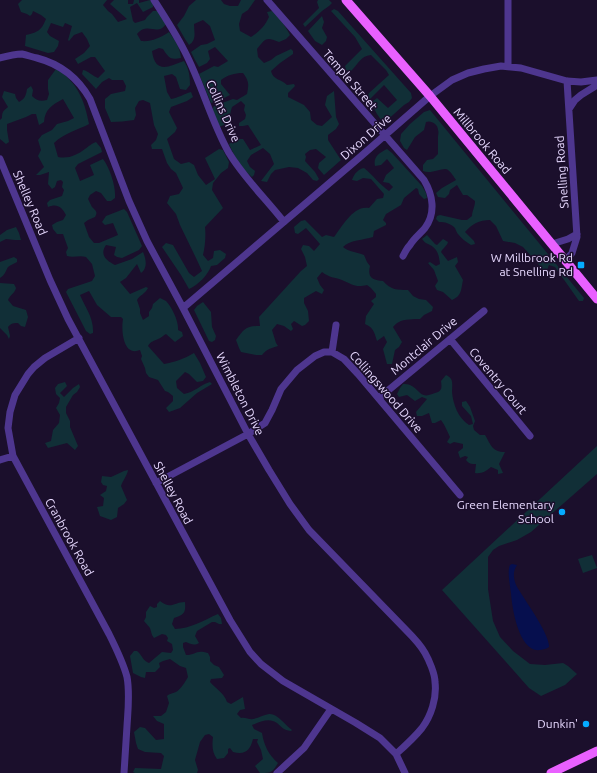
<svg xmlns="http://www.w3.org/2000/svg" width="597" height="773" viewBox="0 0 597 773" font-family="Ubuntu,sans-serif">
	<rect width="100%" height="100%" fill="#1b0f2c"/>
	<!-- green -->
	<path fill="#112f37" d="M22,0H107L103,5L108,11L112,14L118,22L127,19L110,4L114,0H128V4H133L134,0H139V3L150,0L153,3V7L143,12L137,3L130,7L133,21L135,23L145,20L147,17L153,11H158L166,24C157,37 148,21 137,34L141,41C151,42 160,38 169,32C175,40 180,47 181,58C170,60 169,58 163,49L159,48L152,51C155,74 168,67 184,61C189,69 190,76 190,85L186,90L180,89L176,77L172,74L164,76L167,92L171,99C178,98 184,94 191,92L193,97L187,101L171,107L169,112L177,128L175,132L167,139L174,159L181,164L189,162L194,165L198,175L206,185L215,179L205,158L219,149L223,150L229,162L228,168L221,173L213,183L212,190L223,208L205,227C206,236 205,247 203,255L208,261L213,258L214,251L220,250L226,254L225,258L217,265L211,266C208,275 198,285 189,289L181,275L162,247L166,243L173,245L189,273L194,277L202,271L196,258L180,225L176,214L167,203L170,196L179,194L183,188L176,173L171,169L167,163L162,149H152L151,145L156,140L158,134L154,125L150,103L143,100L139,101L135,108L136,115L134,120C126,121 118,122 111,122L105,108V99L111,94L125,91L126,86L123,80H112L109,78L102,82L96,89L82,74L83,70C89,71 92,76 98,78L105,71L95,57H91L78,64L75,59L84,53L90,46L87,39L82,32L74,35L69,41L68,40L72,26L65,23L63,27L51,23L47,32L50,36L59,41L58,46L54,52L48,53L25,46L26,35C38,32 41,31 46,19L41,15L33,11L32,14L30,16L27,14L21,12L18,4Z
		M196,0H221L224,4L230,6H238L241,0H255L248,10L242,14L239,24L240,31L251,37C259,32 265,26 269,17L267,12L272,11C280,19 285,25 290,35L286,39L279,42C266,37 266,38 257,49L258,57L264,63L271,60L276,56L291,49L293,51V54L280,63L271,71C273,80 281,79 287,85L294,84L295,86L288,93V97L304,105L310,112L311,120L317,125L322,126L332,117L325,105L327,96L334,91L336,117L339,124L336,129L328,135V140L341,160L324,175L318,168L319,163L326,157L316,149L310,150L305,154L306,157L305,161L315,172L319,179L317,181L313,180L307,173L298,168L289,167L275,170L271,174L267,182L261,181L274,164L270,154L263,148L251,155L247,161L250,167L255,171L254,175L252,177C242,169 234,156 229,144L238,139H243L250,150L261,145L248,125L243,126H239V123L245,119L246,115L244,110L245,105L241,101L232,107C228,119 233,122 219,127L212,110L214,106L233,99L237,100L247,94C249,84 249,81 243,73C234,73 228,75 221,80V84L230,95L224,98L211,103L199,74L214,66L218,67L228,61L215,47L208,51L210,59L207,63L199,67L195,60L191,52L201,45L207,44L215,40L210,26L203,20L194,24C194,32 197,40 189,45L185,39L177,25L184,16L189,6Z
		M318,0H329L332,3L329,6L322,11L305,27L303,24L319,8L317,2Z
		M334,9L338,11L411,93L412,98L409,102L404,105L384,123C378,117 374,110 372,102L377,98L388,108L397,100L384,85L369,100L367,97L369,93L389,75L386,70L371,55C360,56 358,65 350,72L346,70L345,66L362,49L355,37L331,11Z
		M322,16L324,22L322,28L327,37L326,41L322,45L315,41L308,31Z
		M56,69C77,81 85,101 89,124C78,130 64,133 54,143L58,157C69,159 77,155 85,149C89,146 91,144 96,142L101,148L102,152L78,164L75,168L80,181L94,175L90,165L103,159C110,168 116,187 115,198L111,201H107L101,193L96,191L90,195L88,199C89,201 91,205 92,207C96,211 98,212 95,217L88,220L84,223L89,237L94,243H99L118,235L113,223L105,225L102,222L106,216L124,209L127,212L142,246L139,250L122,258L117,257L114,255L116,247L106,245C99,255 107,261 115,265L132,259L143,252C146,259 148,268 141,273L137,264L126,278L120,282L130,294L146,287L148,288C145,294 140,295 137,300L140,309V313L143,320L149,316V312L152,308L153,304L160,298C162,299 164,300 166,301C172,307 179,322 178,330L182,332L183,336L175,342L166,334C164,335 161,338 158,339C154,341 151,341 148,346L164,364C175,362 184,359 194,353L200,363L206,377L203,381L197,382L189,374L185,372L176,381L177,388L184,394C195,392 200,385 210,382L212,384L197,393L180,408L169,412L166,408L173,401V396L168,392L165,391L158,380L149,377L146,373L145,368L141,359L142,356L140,350C123,357 121,330 123,319L121,317H111L97,305L89,291L80,295C85,307 94,318 93,333L90,334L86,331L66,292L68,289L92,281L95,276L92,264L86,257C79,255 74,258 67,256L66,252L68,248L63,234H57L53,229L52,225L57,222L63,220L66,215C62,207 57,203 48,207L47,203L50,200L62,196L64,190L62,187L63,182L61,180L57,181L55,187L52,189L48,184L49,172L40,175H36L44,167L38,156L41,150L38,140L42,135L52,130L57,124L68,121L74,118L63,99C52,105 45,109 44,122L39,125L36,114H32L26,117L7,124V130L9,142L6,144L0,139V120L2,118C2,112 3,111 8,107L2,97L4,91L15,94L16,98L19,102C25,99 26,95 27,89L31,86L33,90L32,96C36,100 40,102 47,100L49,94L48,89V80Z
		M430,110L584,298L583,301H579L555,267L549,265L546,273L542,271L540,266L523,247L515,243L503,241L496,226L490,220C479,220 472,224 465,232L474,241L475,244L471,245C466,242 461,238 458,234C457,233 455,228 455,228C450,223 445,222 439,222L436,219L437,216L440,215L462,220H467L472,216C472,211 475,207 475,201L467,195H463L457,185L450,190L449,194L445,198L438,197L436,193L442,188L456,180C454,177 451,172 448,170C444,166 432,175 423,171V165L427,160L433,159L438,154C438,149 438,143 438,137C438,135 439,132 438,130C438,124 431,120 426,122L424,130L415,137L407,150L404,148L400,141L401,134L410,124L424,112Z
		M387,149L392,153L422,186L426,193L427,198L424,199L419,194L418,189L416,188L404,198L401,205L386,214L383,220L386,223V225L374,231L373,237C364,240 349,240 343,247C349,252 357,252 364,255L367,262L370,266C367,278 373,280 383,281C391,290 397,290 408,290L413,296L419,299L426,300L433,307L432,311L424,315L420,319C415,319 403,319 399,322C396,323 395,325 393,327L402,342L399,347L395,350L392,364H387L383,349L387,342L384,336L377,341C374,332 374,328 365,324L366,316L374,304L371,301L376,297V294L371,288L367,285C355,288 352,284 342,280C334,277 330,278 322,272L317,278L320,285L324,290L322,294L316,291L304,298V303L308,311L309,321L305,325L302,326L294,321L291,324L293,329L291,331L284,326L277,324L272,330L276,343L278,346C271,348 267,349 262,355H256L241,352L239,348L236,340C244,329 246,326 260,326L259,317L301,271L307,266L305,257L301,249L303,245L309,246L314,251L320,244L306,228L298,234L295,233L294,227L301,221L305,220L322,237L326,235L334,237C342,227 353,205 369,208L377,199L383,198L384,194L371,179L363,178L357,181L352,180C354,174 358,169 364,168C373,175 380,185 389,191L393,187L389,183L383,182L386,175L394,168L387,159L381,165L375,166C373,157 379,153 387,149Z
		M16,227L19,233L21,240H15L6,239L0,242V235L7,230Z
		M427,235L435,244L437,245L443,239L448,242C447,246 443,248 441,252L448,261L457,257L458,262L455,266L463,280C461,289 462,296 452,300L443,292L437,290L435,286L438,281L434,270L428,263L430,262L436,266L440,264C439,256 438,249 430,245C426,243 425,243 422,239Z
		M14,257L17,259V262C14,264 10,265 8,267C5,272 5,275 0,278V262Z
		M0,283L14,284L16,288C15,293 10,295 8,300L13,306L26,310L28,317L25,327L21,326L18,323C14,323 11,323 8,327L10,336L9,339L7,335L0,328Z
		M203,302L211,312L212,327L216,336L215,340L212,342L209,341L194,310L197,306Z
		M446,375C448,376 450,377 451,379C453,382 452,388 452,392C453,404 458,418 469,425L473,424L471,416L462,406V402L466,401L470,407L475,421L473,426L474,430L480,435H485C491,445 492,452 505,452L499,464L503,473L498,474V470L491,467C486,471 482,474 475,473L476,464C471,464 469,464 466,460L468,457L465,456L460,458L458,452L463,448V444L454,442L450,444L447,442L450,437C447,431 445,425 441,420L435,423H432L429,413L422,416H417L416,412L427,399L422,397L415,401L407,395L399,397L397,394L400,388L403,384C406,384 408,384 410,385C421,390 419,400 435,393C442,391 442,388 441,381Z
		M65,382L67,386L60,393L64,397L73,388L79,384L80,387L77,392L73,395L66,407V413L70,421V427L78,446L75,450L67,443L48,448L45,443L51,441L53,430L59,423L60,415L56,408L59,403L60,398L56,394L55,388L58,384Z
		M597,446V474L531,532L517,540L499,546L493,550L488,557V589L493,621L500,637L513,651L530,664L545,665L563,663L568,666L577,674L565,685L541,696L529,688L442,590Z
		M128,470C127,476 123,480 121,486L127,500L124,504L118,508L117,517L111,520L100,516L97,507L103,506L104,498L100,495L106,491L107,486L103,485L101,482L102,476L111,477L124,471Z
		M592,555L597,568L583,573L578,559Z
		M160,601C171,610 174,602 185,602C186,613 184,615 174,618L172,624L175,629C190,629 204,620 218,614L221,618L222,624H219L215,622H212L197,631L195,636L199,643C194,646 191,644 186,642L183,643V647L186,655C196,655 196,649 208,653L210,657V661L214,665L219,667L224,675L222,678L211,679L210,682C216,689 224,693 227,702L231,704L243,697L245,709L240,710L237,714L241,718C246,717 249,720 253,719C259,718 263,715 269,714C277,713 285,725 292,730L291,731C283,730 283,728 277,723C269,717 260,722 252,725L254,729L262,733C264,746 269,755 278,763C272,773 271,773 260,773L255,766L263,759L261,750L257,742L258,739H253C250,751 245,755 233,752L230,748L228,749V753L224,758L217,759C212,753 212,745 213,737L209,734L205,735L200,742L195,760L198,770L197,773H135L133,772L135,768L161,769L164,756L161,753L145,752L138,749L136,743L134,732L140,727L145,728L156,740L164,739V724L157,721L153,716H161L166,712L169,703L167,696C170,693 172,694 176,692C181,689 185,682 188,677L186,668L180,666L170,659L163,661L159,663L160,667L155,672H146L145,678L141,677L133,673L130,656L134,651H137C142,655 143,661 149,663L162,652L171,653L173,650L172,644L167,641L168,638L166,635L162,634L154,638L152,635L150,628L144,621L146,617V612L150,606L154,608L157,607V604Z"/>
	<!-- water -->
	<path fill="#060f4e" d="M512,564L517,565C513,571 513,577 516,585C523,598 550,634 549,647C546,649 544,649 540,650C519,653 512,608 511,593C510,585 507,571 510,565Z"/>
	<g fill="none" stroke-linecap="round" stroke-linejoin="round">
		<!-- minor -->
		<path stroke="#4e368f" stroke-width="7" d="M154,0C165,17 176,34 185,52C202,85 211,121 229,153C244,178 266,199 284,222
			M267,0L424,180C433,195 436,213 425,228C420,234 414,238 410,245C407,248 405,252 403,256
			M0,58C7,56 14,54 22,54C27,55 32,57 37,58C60,64 78,78 90,99L129,201L147,241L183,308L248,434L269,470L290,504L309,530L406,630C413,637 420,644 425,653C429,660 435,674 435,682C437,698 431,716 422,728C414,738 405,746 396,754
			M508,66V0
			M569,109L575,100L581,95L597,85
			M0,159L50,280L68,319L196,557L230,620L250,652L261,664L283,681L356,723L380,738L396,754L405,773
			M552,244L568,239L577,234
			M566,260L572,253L577,237L567,81
			M183,308L360,157L430,96L452,80L468,73L484,69L501,66L521,68L567,81L581,82L597,80
			M79,338L45,358L34,367L28,374L15,395L10,412L8,428L13,456L109,634C116,648 123,662 127,677C130,693 128,710 127,726C126,742 125,757 124,773
			M450,339L530,436
			M332,352L336,325
			M379,398L484,311
			M0,460L13,456
			M156,483L248,434L265,423L272,410L281,389L297,370L315,356L324,352H332L344,359L358,374L460,495
			M277,773L304,748L331,709"/>
		<!-- major -->
		<path stroke="#e960ff" stroke-width="9" d="M346,0L430,96L597,299
			M551,773L597,751"/>
	</g>
	<!-- markers -->
	<g fill="#05abff" stroke="#1b0f2c" stroke-width="1.5">
		<rect x="577" y="261" width="8" height="8" rx="2"/>
		<circle cx="562" cy="512" r="4"/>
		<circle cx="586" cy="724" r="4"/>
	</g>
	<g text-anchor="middle" stroke-width="3" stroke-linejoin="round" paint-order="stroke">
		<!-- street labels -->
		<g font-size="12" fill="#e7d9ff" stroke="#1b0f2c">
			<text transform="translate(350 80) rotate(49)" y="4">Temple Street</text>
			<text transform="translate(223 111) rotate(66)" y="4">Collins Drive</text>
			<text transform="translate(366 137) rotate(-41)" y="4">Dixon Drive</text>
			<text transform="translate(482 141) rotate(50)" y="4">Millbrook Road</text>
			<text transform="translate(562 172) rotate(-94)" y="4">Snelling Road</text>
			<text transform="translate(30 203) rotate(67)" y="4">Shelley Road</text>
			<text transform="translate(424 346) rotate(-40)" y="4">Montclair Drive</text>
			<text transform="translate(498 381) rotate(50)" y="4">Coventry Court</text>
			<text transform="translate(386 392) rotate(49)" y="4">Collingswood Drive</text>
			<text transform="translate(240 394) rotate(63)" y="4">Wimbleton Drive</text>
			<text transform="translate(173 493) rotate(62)" y="4">Shelley Road</text>
			<text transform="translate(69 537) rotate(61)" y="4">Cranbrook Road</text>
		</g>
		<!-- poi labels -->
		<g font-size="12" fill="#e7d9ff" stroke="#1b0f2c" text-anchor="end">
			<text x="573" y="262">W Millbrook Rd<tspan x="573" dy="14">at Snelling Rd</tspan></text>
			<text x="554" y="509">Green Elementary<tspan x="554" dy="14">School</tspan></text>
			<text x="578" y="728">Dunkin'</text>
		</g>
	</g>
</svg>
